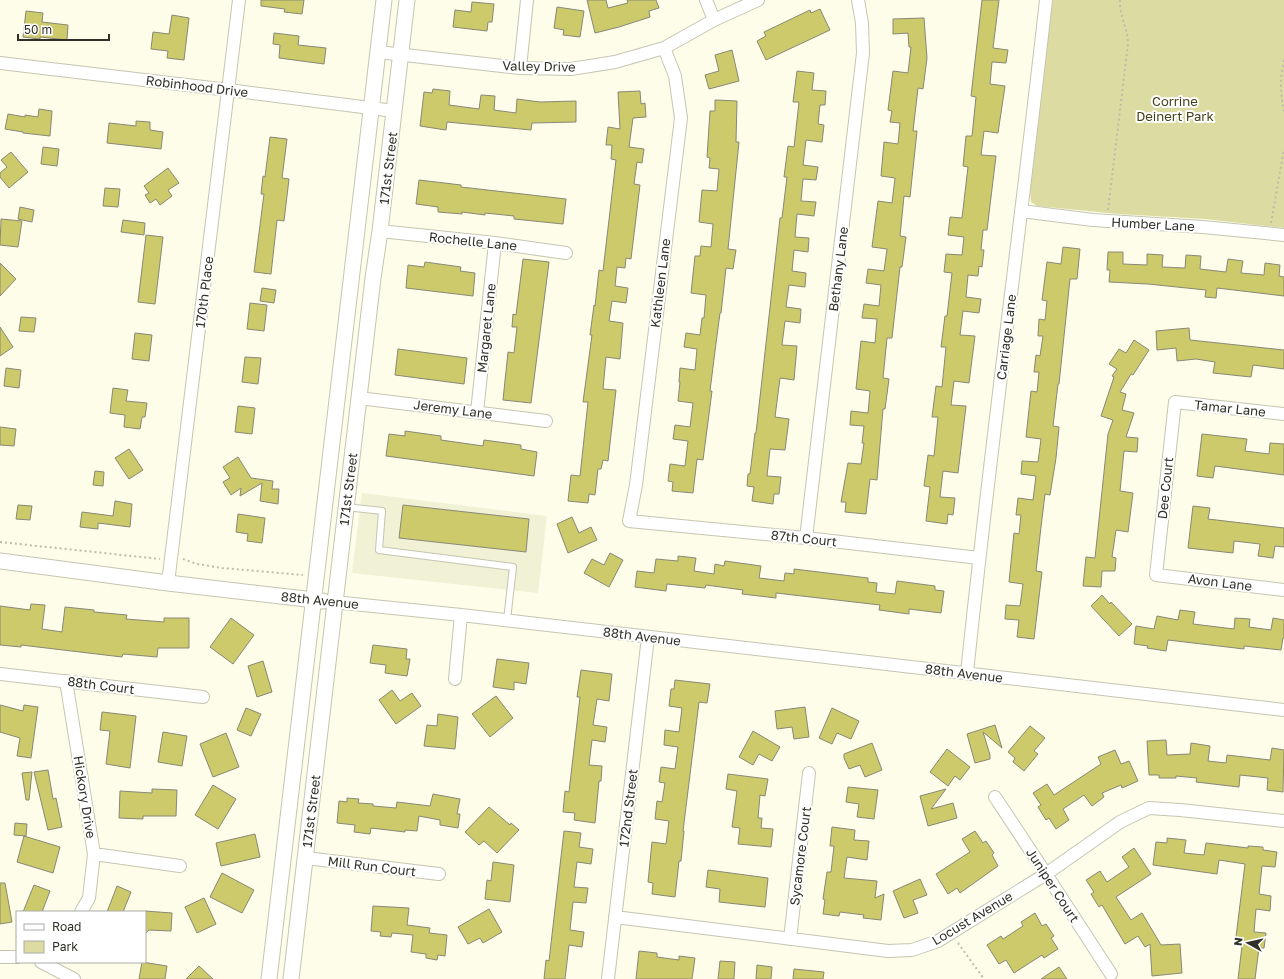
<svg xmlns="http://www.w3.org/2000/svg" width="1284" height="979" viewBox="0 0 1284 979" font-family="'Golos Text',sans-serif">
	<rect width="100%" height="100%" fill="#fdfde9"/>
	<!-- built -->
	<path fill="#f1f1d6" d="M362,493L547,516L538,593L352,573Z"/>
	<!-- green -->
	<path fill="#dcdca2" d="M1052,0H1284V228L1205,219L1118,214L1037,206L1031,202L1030,189Z"/>
	<!-- building -->
	<path fill="#cdca6b" stroke="#888876" d="M261,0H304L302,14L284,12L285,9L261,6Z
		M587,0H606L608,8L628,3L627,0H656L659,8L649,11L650,17L619,27L595,33Z
		M982,0H999L993,48L1008,50L1006,63L992,62L990,84L1005,86L998,133L984,131L981,155L996,156L987,230H983L981,250H984L982,267L979,266L978,276L968,275L966,297L981,299L979,313L963,311L960,335L975,336L969,383L954,381L951,405L966,406L958,473L943,471L940,497L955,498L953,515L948,514L947,524L926,521L930,487L924,486L928,455L934,456L938,417H932L936,386L942,387L946,347H941L945,316H947L952,273L944,272L946,254L962,255L964,237L948,235L950,217L962,218L968,167L963,166L966,136H972L976,97L971,96Z
		M472,2L494,4L492,22H488L487,31L453,27L455,10L471,12Z
		M557,7L584,11L580,37L563,35L564,30L554,28Z
		M820,9L830,30L766,60L757,41L766,36L764,32L810,10L811,13Z
		M26,11L43,13L42,22L68,25L67,40L40,37V39L23,37Z
		M172,15L189,18L184,60L167,58L168,51L151,49L153,32L169,34Z
		M924,18L927,58L923,89L918,88L913,131H917L910,197L904,196L900,236L906,237L902,267H900L892,338H887L883,378L889,379L885,409H883L877,480L870,479L866,514L845,512L846,502H841L848,463L861,464L864,443H862L864,426L850,425L851,411L868,413L870,391L856,389L861,341L875,343L877,319L862,318L864,304L879,306L881,285L866,283L868,269L884,271L887,249L872,247L878,201L892,203L895,178L881,176L884,142L898,144L900,123L890,122L892,111L888,110L893,71L908,73L911,47H909L908,33L893,34V19Z
		M274,33L299,36L298,45L326,48L324,64L279,58L280,45L273,44Z
		M732,50L739,81L709,89L705,75L719,71L715,55Z
		M797,71L814,73L812,90L826,91L825,105H820L818,124L824,125L822,142L806,140L803,165L818,167L816,180L803,179L801,201L816,202L814,216L797,214L795,237L809,238L808,252L794,250L792,271L806,273L805,287L789,285L786,307L801,309L800,323L785,321L782,345L797,346L794,380L780,378L775,417L789,419L785,450L770,449L767,476L781,477L779,494H774L773,504L752,501L754,487L747,486L748,474H750L755,433H756L780,218H782L787,177H784L788,146L794,147L799,102H793Z
		M433,89L450,91L449,105L479,109L481,95L495,96L494,110L516,113L517,99L540,102L576,101V122L532,123L531,130L447,122L446,130L420,126L424,92L432,93Z
		M640,91L641,104L645,103L646,117L633,118L629,147L644,149L642,163L637,162L634,184L640,185L631,259L626,258L625,268L617,267L615,286L628,288L626,303L612,301L609,321L623,323L620,359L606,357L603,389L616,390L608,461L603,460L601,469H598L595,495L589,494L588,503L568,501L571,475L580,476L588,402H583L592,335H590L594,305L595,306L599,270L603,271L616,160L611,159L612,145H606L608,127L620,129L618,92Z
		M715,100L737,101L736,142H739L728,249L736,250L733,269L726,268L721,313H720L715,351L710,391H712L703,460L697,459L693,493L672,491L673,482L668,481L670,464L685,466L688,441L673,439L675,425L690,427L693,403L678,401L680,382H679L680,368L695,370L697,349L684,347L686,333L700,335L702,318H704L706,295L691,293L695,256H700L701,246L711,247L713,224L699,222L702,190L717,191L719,169L709,168L710,158L707,157L710,111H715Z
		M39,109L52,111L50,136L23,133V132L5,129L8,114L25,117V115L38,117Z
		M136,121L150,122V130L163,132L161,149L107,143L109,123L136,126Z
		M270,137L287,139L282,178L289,179L284,221L277,220L271,274L254,272L264,194H261L263,176L265,177Z
		M43,147L59,149L57,166L41,164Z
		M11,152L28,172L9,188L0,177V173L7,167L1,160Z
		M168,168L179,183L168,190L172,196L160,205L156,199L150,203L145,195L149,193L144,186Z
		M419,180L461,185V187L566,199L563,224L514,219V216L485,213V215L462,212V214L438,212V207L416,204Z
		M105,188L120,189L118,207L103,206Z
		M20,207L34,210L32,222L18,219Z
		M1,219L22,221L18,247L0,245Z
		M123,220L145,223L144,235L121,232Z
		M146,235L163,237L155,304L138,302Z
		M1063,247L1080,249L1077,279H1070L1059,384H1058L1053,426L1059,427L1056,458L1050,495L1045,494L1041,527L1036,571L1042,572L1034,639L1017,637L1019,620L1005,619L1006,605L1020,606L1023,584L1009,582L1014,533L1019,534L1021,515H1016L1018,498L1033,500L1036,476L1021,474L1022,461L1038,462L1041,439L1026,437L1031,391L1037,392L1039,372H1034L1036,355L1040,356L1043,336H1038L1039,319L1045,320L1047,301L1042,300L1047,262L1061,264Z
		M1108,252H1123V264L1147,265V254L1163,255L1162,267L1185,268L1186,255L1201,256L1200,269L1226,272L1228,259L1243,261L1241,273L1264,275L1265,263L1280,265L1279,276L1284,277V296L1217,288L1216,298L1205,297L1206,290L1148,284L1109,282L1110,270H1107Z
		M523,259L549,262L531,403L503,400L508,352L514,353L517,327H512L513,314L516,315Z
		M425,262L461,267L460,271L475,273L473,296L406,288L408,265L424,267Z
		M0,263L16,279L0,296Z
		M262,288L276,290L274,303L260,301Z
		M250,303L267,305L264,331L247,329Z
		M21,317L36,318L34,332L19,331Z
		M0,327L13,347L0,356Z
		M1189,328L1190,340L1284,350V369L1253,365L1251,377L1213,373L1215,362L1196,359L1177,361L1176,348L1157,350L1156,331Z
		M135,333L152,335L149,361L132,359Z
		M1134,340L1149,350L1133,375L1131,374L1120,392L1126,394L1122,410L1134,413L1126,437L1138,438L1137,452L1124,451L1120,491L1133,493L1128,532L1116,530L1112,557L1116,558L1115,571H1102L1101,587L1083,586L1086,557L1095,558L1108,434L1113,420L1101,416L1114,377L1112,376L1117,369L1109,364L1119,349L1126,353Z
		M398,349L467,358L464,384L395,375Z
		M245,357L261,358L258,384L242,382Z
		M6,368L21,370L19,388L4,386Z
		M113,388L128,390L126,401L147,403L145,417H142L140,429L124,427L125,415L110,413Z
		M238,406L255,408L252,434L235,432Z
		M0,427L16,429L14,446L0,445Z
		M405,431L441,436V440L483,446L484,440L521,445V449L537,452L534,476L386,456L389,434L405,436Z
		M1202,434L1247,439L1245,451L1269,454L1270,443L1284,444V475L1215,466L1213,478L1197,476Z
		M129,449L143,470L129,479L115,458Z
		M238,457L251,478L273,481L272,489H279L278,504L260,501L262,483L240,496L241,488L231,495L223,482L230,478L223,467Z
		M95,471L104,472L103,486L93,485Z
		M115,501L132,504L130,527L98,523V529L80,527L82,512L113,516Z
		M18,505L32,506L30,520L16,519Z
		M403,505L529,519L526,552L399,538Z
		M1193,506L1210,508L1208,519L1284,528V547L1275,546L1273,558L1258,556L1260,544L1234,541L1233,553L1188,548Z
		M238,514L265,518L262,543L247,541L248,534L236,532Z
		M572,517L579,533L591,527L597,540L568,553L557,524Z
		M610,553L623,560L609,587L584,573L592,559L604,565Z
		M678,556L696,558L694,571L714,574L715,564L724,566L725,561L761,566L759,578L784,581L785,573L794,574V569L868,578V582L877,583L876,592L895,594L897,581L935,586V590L944,591L941,613L909,609V614L879,610L880,605L776,593V598L742,594L743,590L706,585L705,588L667,584L666,591L635,587L637,571L654,573L656,559L678,561Z
		M1102,595L1110,604L1111,602L1132,624L1119,636L1091,606Z
		M31,604L45,605L42,629L62,632L65,607L94,610V612L127,615L126,619L164,622V618H189V648H158L157,657L123,654L122,657L21,645V647L0,645V606L30,610Z
		M1180,610L1195,612L1193,624L1234,629L1235,618L1250,619L1249,627L1271,630L1273,618L1284,620V638H1283L1281,650L1244,646V649L1168,640L1166,651L1147,648L1148,646L1134,644L1136,626L1154,629L1157,616L1178,620Z
		M231,618L254,635L233,664L210,647Z
		M373,645L407,649L406,659H410L407,676L385,673L386,665L370,663Z
		M497,659L529,663L526,684L514,682V690L493,687Z
		M263,661L272,692L257,697L248,666Z
		M581,670L612,674L609,701L597,699L593,725L607,727L605,742L592,740L589,765L602,766L601,781H599L595,823L574,820L575,813L563,812L565,791L569,792L580,697H577Z
		M675,680L710,684L707,703L699,702L683,831H684L681,861H679L675,897L652,894L653,883L648,882L652,842L666,844L669,821L655,819L657,801L662,802L665,783L659,782L661,767L675,769L678,747L664,745L665,730L679,732L682,708L669,706L671,689H674Z
		M392,690L400,701L412,693L421,706L396,724L379,700Z
		M496,696L513,718L490,737L472,714Z
		M0,705L23,711L24,705L38,707L31,758L17,756L20,738L0,732Z
		M805,707L809,737L794,739L792,727L777,729L775,711Z
		M246,708L261,714L251,736L237,730Z
		M832,708L859,721L851,739L837,733L832,744L819,738Z
		M102,712L136,716L130,768L106,764L110,731L100,730Z
		M438,714L458,717L455,749L424,746L427,725L437,726Z
		M995,725L1002,748L983,732L990,755V759L975,763L967,734Z
		M1030,726L1045,738L1034,751L1038,754L1024,771L1013,762L1015,758L1008,752Z
		M753,731L780,747L772,761L759,754L753,765L739,757Z
		M163,732L187,736L182,766L158,762Z
		M226,733L239,767L213,777L200,744Z
		M1166,740L1167,755L1190,754L1191,743L1210,746L1208,761L1226,763L1227,755L1270,760L1272,748L1284,750L1283,792L1267,790L1268,778L1240,775L1239,787L1196,782L1197,778L1176,776V778H1159V775H1149L1147,741Z
		M872,743L882,770L865,777L860,765L849,769L844,758V754Z
		M947,749L970,767L960,780L955,776L948,786L930,772Z
		M1115,750L1121,764L1129,761L1138,781L1122,788L1121,785L1102,793L1104,797L1092,806L1084,795L1063,809L1069,820L1056,829L1049,818L1046,820L1038,807L1041,805L1033,793L1047,784L1054,795L1101,764L1098,757Z
		M48,770L53,799L56,798L62,827L48,830L34,772Z
		M32,772L29,800H26L22,773Z
		M728,774L768,779L765,796L760,795L758,818H762L761,828L773,829L771,847L738,844L740,828L732,827L737,791L726,789Z
		M213,785L236,799L218,829L195,815Z
		M848,787L878,790L874,819L857,817L859,804L846,802Z
		M152,789L177,790L176,816H143V819L119,818L120,791L152,793Z
		M946,789L931,809L953,803L957,818L928,826L920,796Z
		M433,794L460,799L457,814H460L458,828L440,825V820L419,816L417,831L405,830V832L371,828L370,834L354,832L355,825L337,823L339,801L347,802V798L359,799L358,803L373,804V806L396,808L397,802L430,806Z
		M489,807L510,825L511,823L519,830L497,853L484,841L479,845L465,832Z
		M15,823L27,824L26,836L14,835Z
		M832,827L855,830L854,840L869,841L867,860L847,857L844,878L877,881L875,898L884,894L881,920L863,918L864,915L840,912L839,916L823,914L825,900L823,899L827,872H831L834,846H830Z
		M564,831L581,833L579,847L593,849L591,864L577,862L574,887L588,888L586,903L573,902L570,930L584,932L582,947L569,945L565,979H544L546,960L549,961Z
		M975,831L983,843L986,841L994,853L992,855L998,866L960,893L957,888L948,894L936,874L970,852L962,839Z
		M255,834L260,857L221,866L216,843Z
		M24,836L60,847L53,873L17,862Z
		M1167,838L1186,840L1184,853L1204,855L1206,843L1248,848V846L1263,847V850L1277,852L1275,867L1262,866L1259,894L1271,896L1270,911L1256,909L1254,932L1266,933L1264,948H1259L1255,979H1238L1242,946L1235,945L1245,864L1219,860L1217,874L1153,865L1156,842L1167,843Z
		M1134,848L1151,874L1116,897L1131,920L1142,913L1161,945L1180,944L1182,973L1152,976L1150,944L1145,947L1138,936L1125,944L1102,905L1099,907L1091,894L1094,892L1086,880L1100,871L1107,882L1129,867L1122,857Z
		M493,862L514,865L510,902L485,899L487,880L491,881Z
		M708,870L768,878L765,907L719,902L720,889L706,887Z
		M222,873L254,890L242,913L210,897Z
		M920,879L927,895L913,900L918,913L904,918L893,891Z
		M0,883H5L12,922L0,924Z
		M34,885L50,891L42,912H23Z
		M117,886L131,892L123,912H107Z
		M204,898L216,924L197,933L185,907Z
		M373,906L409,908L407,925L430,928L429,933L447,935L445,956L438,955L437,960L426,958V954L411,952L413,935L392,933L391,937L380,936L381,932L371,931Z
		M489,909L502,932L483,943L480,938L468,944L458,927Z
		M145,911L172,913L171,931L149,930L145,934Z
		M1035,913L1042,926L1046,924L1054,936L1051,938L1058,949L1044,958L1042,955L1014,973L1006,960L999,964L987,945L1001,936L1003,939L1023,926L1021,922Z
		M639,951L657,953V957L679,960V956L695,958L692,979H636Z
		M720,961L735,962L734,979H718Z
		M142,962L167,966L165,979H139Z
		M757,965L772,967L771,979H756Z
		M199,966L213,979H186Z
		M1059,967L1067,979H1041Z
		M794,969L824,972L823,979H793Z"/>
	<g fill="none" stroke-linecap="round" stroke-linejoin="round">
		<defs>
			<path id="service" d="M346,507L382,511L379,550L513,567L507,620"/>
			<path id="minor" d="M706,0L714,20
				M664,48L675,76L681,118L636,485L629,521L806,538L979,558
				M378,52L520,68L571,69L615,62L664,48L714,20L758,0
				M0,63L229,90L394,111
				M520,68L527,0
				M1021,211L1093,220L1203,227L1284,235
				M380,231L495,243L566,253
				M359,398L546,421
				M477,412L495,243
				M1284,414L1175,402L1156,575L1284,590
				M806,538L863,53L862,23L858,0
				M168,583L239,0
				M334,602L461,615L1284,710
				M967,673C990,449 1021,225 1046,0
				M0,674L203,697
				M455,679L461,615
				M66,681L94,854L89,898L81,912
				M995,797L1046,874L1111,974
				M94,854L180,866
				M306,858L439,874
				M615,917L888,951L912,950L938,941L1046,874L1120,822L1149,808L1180,810L1284,821
				M790,939L809,773
				M0,957H17
				M41,962L74,979
				M608,979L648,637"/>
			<path id="tertiary" d="M0,561L168,583L323,601
				M269,979L384,0
				M291,979L373,278L380,231L407,0"/>
		</defs>
		<!-- service casing -->
		<use href="#service" stroke="#c5c5b2" stroke-width="8"/>
		<!-- minor casing -->
		<use href="#minor" stroke="#c5c5b2" stroke-width="14"/>
		<!-- tertiary casing -->
		<use href="#tertiary" stroke="#c5c5b2" stroke-width="17"/>
		<!-- path -->
		<path stroke="#bcbcac" stroke-width="2" stroke-dasharray="2 3" stroke-linecap="butt" d="M1284,60C1280,78 1280,93 1284,112
			M1108,210L1128,44C1128,29 1119,15 1120,0
			M1271,223L1284,149
			M0,542L160,559
			M183,559L197,564L222,568L303,575
			M958,943L984,979"/>
		<!-- service -->
		<use href="#service" stroke="#fff" stroke-width="6"/>
		<!-- minor -->
		<use href="#minor" stroke="#fff" stroke-width="12"/>
		<!-- tertiary -->
		<use href="#tertiary" stroke="#fff" stroke-width="15"/>
	</g>
	<g text-anchor="middle" stroke-width="4" stroke-linejoin="round" paint-order="stroke">
		<!-- street labels -->
		<g font-size="13" fill="#303028" stroke="#fff">
			<text transform="translate(539 66) rotate(1)" y="5">Valley Drive</text>
			<text transform="translate(197 86) rotate(7)" y="5">Robinhood Drive</text>
			<text transform="translate(388 168) rotate(-83)" y="5">171st Street</text>
			<text transform="translate(1153 224) rotate(3)" y="5">Humber Lane</text>
			<text transform="translate(473 241) rotate(6)" y="5">Rochelle Lane</text>
			<text transform="translate(838 269) rotate(-83)" y="5">Bethany Lane</text>
			<text transform="translate(660 283) rotate(-83)" y="5">Kathleen Lane</text>
			<text transform="translate(204 292) rotate(-83)" y="5">170th Place</text>
			<text transform="translate(486 328) rotate(-84)" y="5">Margaret Lane</text>
			<text transform="translate(1006 337) rotate(-83)" y="5">Carriage Lane</text>
			<text transform="translate(1230 408) rotate(6)" y="5">Tamar Lane</text>
			<text transform="translate(453 409) rotate(7)" y="5">Jeremy Lane</text>
			<text transform="translate(1165 488) rotate(-84)" y="5">Dee Court</text>
			<text transform="translate(348 489) rotate(-83)" y="5">171st Street</text>
			<text transform="translate(804 538) rotate(6)" y="5">87th Court</text>
			<text transform="translate(1220 582) rotate(7)" y="5">Avon Lane</text>
			<text transform="translate(320 600) rotate(6)" y="5">88th Avenue</text>
			<text transform="translate(642 636) rotate(7)" y="5">88th Avenue</text>
			<text transform="translate(964 673) rotate(7)" y="5">88th Avenue</text>
			<text transform="translate(101 685) rotate(7)" y="5">88th Court</text>
			<text transform="translate(85 797) rotate(81)" y="5">Hickory Drive</text>
			<text transform="translate(628 808) rotate(-83)" y="5">172nd Street</text>
			<text transform="translate(311 811) rotate(-83)" y="5">171st Street</text>
			<text transform="translate(800 856) rotate(-83)" y="5">Sycamore Court</text>
			<text transform="translate(372 866) rotate(7)" y="5">Mill Run Court</text>
			<text transform="translate(1053 885) rotate(57)" y="5">Juniper Court</text>
			<text transform="translate(972 918) rotate(-31)" y="5">Locust Avenue</text>
		</g>
		<!-- park labels -->
		<g font-size="13" fill="#43421a" stroke="#fff">
			<text x="1175" y="106">Corrine<tspan x="1175" dy="15">Deinert Park</tspan></text>
		</g>
	</g>
	<!-- legend -->
	<rect x="16" y="911" width="130" height="52" fill="#ffffff" stroke="#acaca9"/>
	<rect x="24" y="924" width="20" height="6" fill="#ffffff" stroke="#acaca9"/>
	<text x="52" y="931" font-size="12" fill="#303028">Road</text>
	<rect x="24" y="941" width="20" height="12" fill="#dcdca2" stroke="#acaca9"/>
	<text x="52" y="951" font-size="12" fill="#303028">Park</text>
	<!-- north arrow -->
	<g transform="translate(1248 943) rotate(278)" stroke="#ffffff" stroke-width="3" paint-order="stroke">
	<path d="M0-3L7 15L0 10L-7 15Z" fill="#303028"/>
	<text y="-6" font-size="11" font-weight="bold" text-anchor="middle" fill="#303028">N</text>
	</g>
	<!-- scale -->
	<path d="M18 34v6h91v-6" fill="none" stroke="#303028" stroke-width="2"/>
	<text x="24" y="34" font-size="12" fill="#303028" stroke="#ffffff" stroke-width="3" paint-order="stroke">50 m</text>
</svg>
